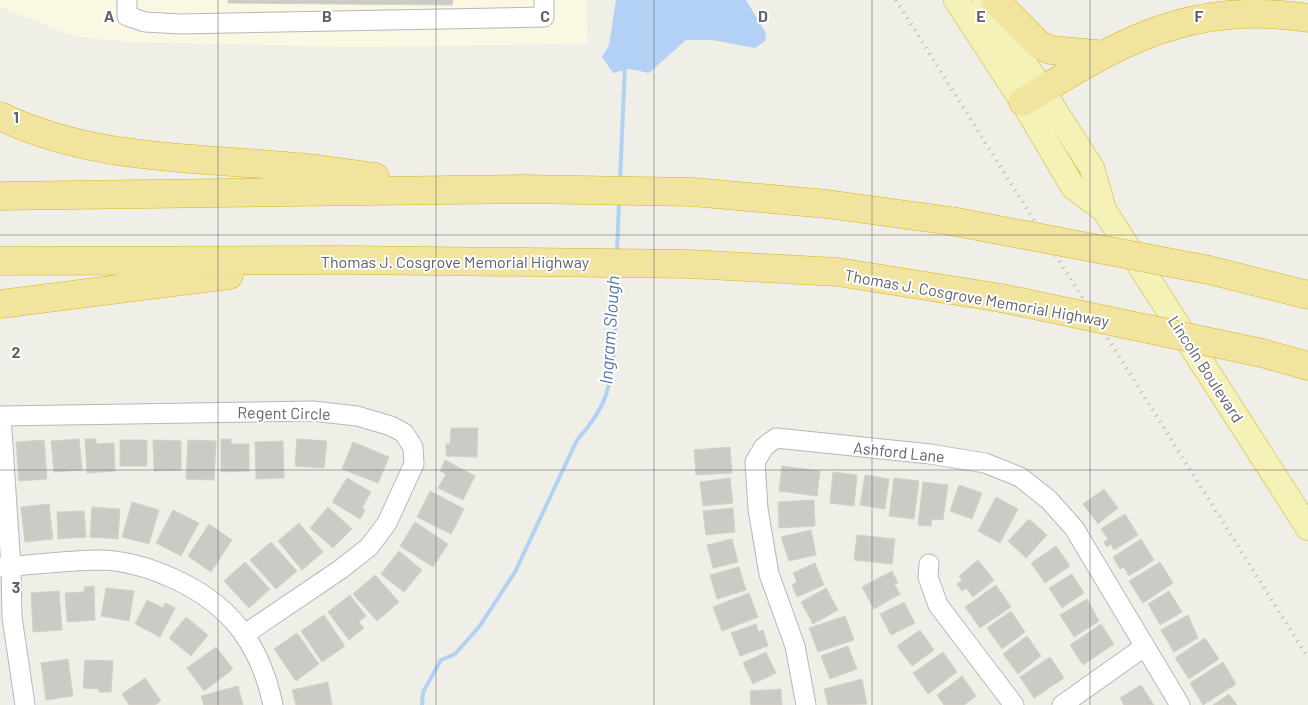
<svg xmlns="http://www.w3.org/2000/svg" width="1308" height="705" viewBox="0 0 1308 705" font-family="Barlow,sans-serif">
	<rect width="100%" height="100%" fill="#efefe8"/>
	<!-- commercial -->
	<path fill="#faf7e3" d="M0,0H586L588,44L352,47L126,42L73,36L0,7Z"/>
	<!-- water -->
	<path fill="#b3d1f5" d="M616,0H746L766,33L765,41L755,48L712,40H686L649,73L629,69L613,73L602,57L609,45Z"/>
	<g fill="none" stroke-linecap="round" stroke-linejoin="round">
		<!-- stream -->
		<path stroke="#b3d1f5" stroke-width="4" d="M620,181L625,65
			M617,253L619,200
			M422,705L423,692L441,660L455,654L479,627L515,572L577,440C590,426 604,406 608,388C617,354 615,308 616,273"/>
	</g>
	<!-- building -->
	<path fill="#cbcac4" stroke="#d4d1c7" d="M228,0H453L452,5L228,3Z
		M451,428H478L477,457L446,456V444H450Z
		M79,439L82,470L54,472L51,441Z
		M85,439H96V444L114,443L115,471L87,473Z
		M221,439H231V444H249V471L221,472Z
		M297,439L327,441L324,468L295,466Z
		M44,440L47,479L19,481L16,442Z
		M120,440H147V466H120Z
		M153,440L181,441V470L154,471Z
		M188,440L216,441L214,480L186,479Z
		M283,441L284,478L256,479L255,442Z
		M353,442L389,457L378,483L342,469Z
		M730,447L732,473L696,475L694,450Z
		M445,460L475,476L463,500L438,488L446,474L440,471Z
		M782,466L820,471L817,496L779,491Z
		M833,472L857,475L854,506L830,503Z
		M865,475L889,479L885,509L860,505Z
		M347,478L371,492L362,508L365,510L360,519L332,502Z
		M730,478L733,503L703,506L700,482Z
		M894,478L919,481L914,519L889,516Z
		M923,482L948,485L943,520L932,519L931,526L918,525Z
		M959,485L982,493L972,519L950,511Z
		M1104,489L1118,508L1098,524L1083,504Z
		M430,491L464,509L451,534L417,517Z
		M996,497L1018,509L1000,543L978,531Z
		M814,500L815,526L779,528L778,502Z
		M132,502L159,510L149,544L122,537Z
		M49,504L53,539L25,542L21,507Z
		M92,507L120,509L118,539L90,537Z
		M328,507L352,529L333,548L310,528Z
		M733,508L735,532L706,535L703,511Z
		M173,510L199,523L181,556L156,543Z
		M84,511L86,537L58,539L57,512Z
		M1125,514L1138,535L1114,550L1111,544L1107,547L1104,542L1108,539L1101,529Z
		M1029,519L1047,535L1026,558L1008,541Z
		M415,522L448,544L433,567L400,546Z
		M299,523L323,552L302,570L278,541Z
		M209,524L232,540L211,572L188,556Z
		M811,530L816,555L789,561L781,537Z
		M857,535L895,539L892,564L854,560Z
		M732,539L738,562L713,568L707,545Z
		M1141,539L1154,560L1129,576L1124,567L1120,569L1113,557Z
		M271,542L297,571L276,589L250,560Z
		M1056,546L1070,566L1045,583L1031,563Z
		M399,551L422,570L404,592L381,574Z
		M978,560L994,580L973,597L966,588L962,591L957,584L962,580L959,576Z
		M245,562L270,589L249,608L224,581Z
		M1160,562L1173,583L1143,603L1129,581Z
		M815,563L824,585L797,597L792,585L797,582L793,573Z
		M739,567L746,590L717,599L710,575Z
		M892,571L898,583L894,584L900,594L874,609L862,587Z
		M1072,574L1084,593L1062,608L1049,588Z
		M375,575L399,602L377,621L353,594Z
		M996,585L1011,607L980,628L965,607Z
		M94,586L95,620L67,622L65,593L84,592V587Z
		M106,588L134,591L129,621L101,616Z
		M826,588L838,610L813,624L801,602Z
		M59,591L62,630L33,632L31,593Z
		M1169,591L1182,612L1160,625L1148,604Z
		M749,593L758,617L722,631L713,607Z
		M350,595L366,616L359,622L364,628L349,640L328,612Z
		M1087,599L1099,621L1074,637L1060,615Z
		M147,600L163,608L165,603L175,608L160,637L135,624Z
		M904,602L915,623L891,635L880,614Z
		M1011,611L1025,632L1002,649L987,628Z
		M324,615L345,646L322,662L301,631Z
		M1188,615L1198,638L1174,652L1161,630Z
		M845,616L854,640L818,652L809,628Z
		M186,617L208,635L191,656L169,638Z
		M756,624L758,632L763,630L768,646L740,656L731,633Z
		M1101,624L1114,644L1083,665L1070,645Z
		M920,630L934,650L912,666L897,646Z
		M297,633L319,664L296,681L274,649Z
		M1027,636L1041,656L1018,674L1003,654Z
		M1205,638L1219,659L1189,679L1175,658Z
		M848,646L857,669L830,679L821,656Z
		M216,647L233,669L204,691L187,668Z
		M766,652L776,673L753,684L743,663Z
		M943,652L957,672L928,694L913,673Z
		M1050,657L1064,678L1034,698L1020,677Z
		M68,659L73,696L46,700L41,663Z
		M85,660L113,661L111,692H99V689L83,688Z
		M1223,662L1236,684L1203,705L1190,683Z
		M962,676L976,696L964,705H944L937,695Z
		M145,678L161,701L155,705H129L122,694Z
		M862,679L867,704L828,705L824,689Z
		M328,682L332,705H296L292,690Z
		M1141,685L1154,705H1124L1120,698Z
		M238,686L243,705H204L201,696Z
		M781,689L782,705H751L750,691Z
		M1229,694L1237,705H1213Z"/>
	<g fill="none" stroke-linecap="round" stroke-linejoin="round">
		<defs>
			<path id="minor" d="M127,0V16L145,22L180,24L544,17V0
				M0,416L312,411L357,416L391,426L404,433L413,447L414,464L387,523L369,547L341,569L245,634
				M1,416L11,567L12,617L25,705
				M929,564L928,577L938,605L1014,705
				M0,567C34,565 69,560 102,560C127,561 150,568 172,578C229,603 260,643 273,705
				M806,705L795,646L769,574L758,509L755,462L764,447L776,438L930,454L985,463L1020,477L1049,500L1074,528L1180,705
				M1062,705L1144,647"/>
			<path id="major" d="M956,0L1024,104L1073,187L1104,210
				M984,0L1092,168L1104,210L1308,528"/>
			<path id="highway" d="M995,0L1039,45L1051,50L1096,54
				M1023,102C1118,43 1188,0 1308,18
				M0,116C92,161 196,157 296,167C322,169 349,174 375,177
				M0,196L523,189L693,192L827,204L951,221
				M0,261L349,260L690,264L838,272L1001,298
				M1209,270L1308,295
				M0,304L229,275
				M1262,353L1308,366"/>
		</defs>
		<!-- minor casing -->
		<use href="#minor" stroke="#b5b7bb" stroke-width="21"/>
		<!-- major casing -->
		<use href="#major" stroke="#e0cd71" stroke-width="26"/>
		<!-- highway casing -->
		<use href="#highway" stroke="#dab31e" stroke-width="29"/>
		<!-- minor -->
		<use href="#minor" stroke="#fff" stroke-width="19"/>
		<!-- major -->
		<use href="#major" stroke="#f5f2b8" stroke-width="24"/>
		<!-- highway -->
		<use href="#highway" stroke="#f0e49f" stroke-width="28"/>
		<!-- rail -->
		<path stroke="#b5b6b6" stroke-width="4" stroke-dasharray="1 6" stroke-linecap="butt" d="M896,0L1308,658"/>
		<defs>
			<path id="highway-bridge" d="M951,221L1209,270
				M1001,298L1262,353"/>
		</defs>
		<!-- highway-bridge casing -->
		<use href="#highway-bridge" stroke="#dab31e" stroke-width="29" stroke-linecap="butt"/>
		<!-- highway-bridge -->
		<use href="#highway-bridge" stroke="#f0e49f" stroke-width="28"/>
	</g>
	<!-- grid -->
	<path fill="none" stroke="#5f6266" stroke-width="1" stroke-opacity="0.55" d="M218,0V705M436,0V705M654,0V705M872,0V705M1090,0V705M0,235H1308M0,470H1308"/>
	<g text-anchor="middle" stroke-width="4" stroke-linejoin="round" paint-order="stroke">
		<!-- street labels -->
		<g font-size="16" fill="#5f6266" stroke="#fff">
			<text x="455" y="268">Thomas J. Cosgrove Memorial Highway</text>
			<text transform="translate(977 298) rotate(10)" y="6">Thomas J. Cosgrove Memorial Highway</text>
			<text transform="translate(1206 369) rotate(57)" y="6">Lincoln Boulevard</text>
			<text transform="translate(284 413) rotate(1)" y="6">Regent Circle</text>
			<text transform="translate(899 452) rotate(6)" y="6">Ashford Lane</text>
		</g>
		<!-- water labels -->
		<g font-size="18" font-style="italic" fill="#5477ae" stroke="#fff">
			<text transform="translate(610 330) rotate(-86)" y="6">Ingram Slough</text>
		</g>
	</g>
	<g font-size="16" text-anchor="middle" font-weight="bold" fill="#5f6266" stroke="#fff" stroke-width="4" stroke-linejoin="round" paint-order="stroke">
		<text x="109" y="22">A</text>
		<text x="327" y="22">B</text>
		<text x="545" y="22">C</text>
		<text x="763" y="22">D</text>
		<text x="981" y="22">E</text>
		<text x="1199" y="22">F</text>
		<text x="16" y="123">1</text>
		<text x="16" y="358">2</text>
		<text x="16" y="593">3</text>
	</g>
</svg>
